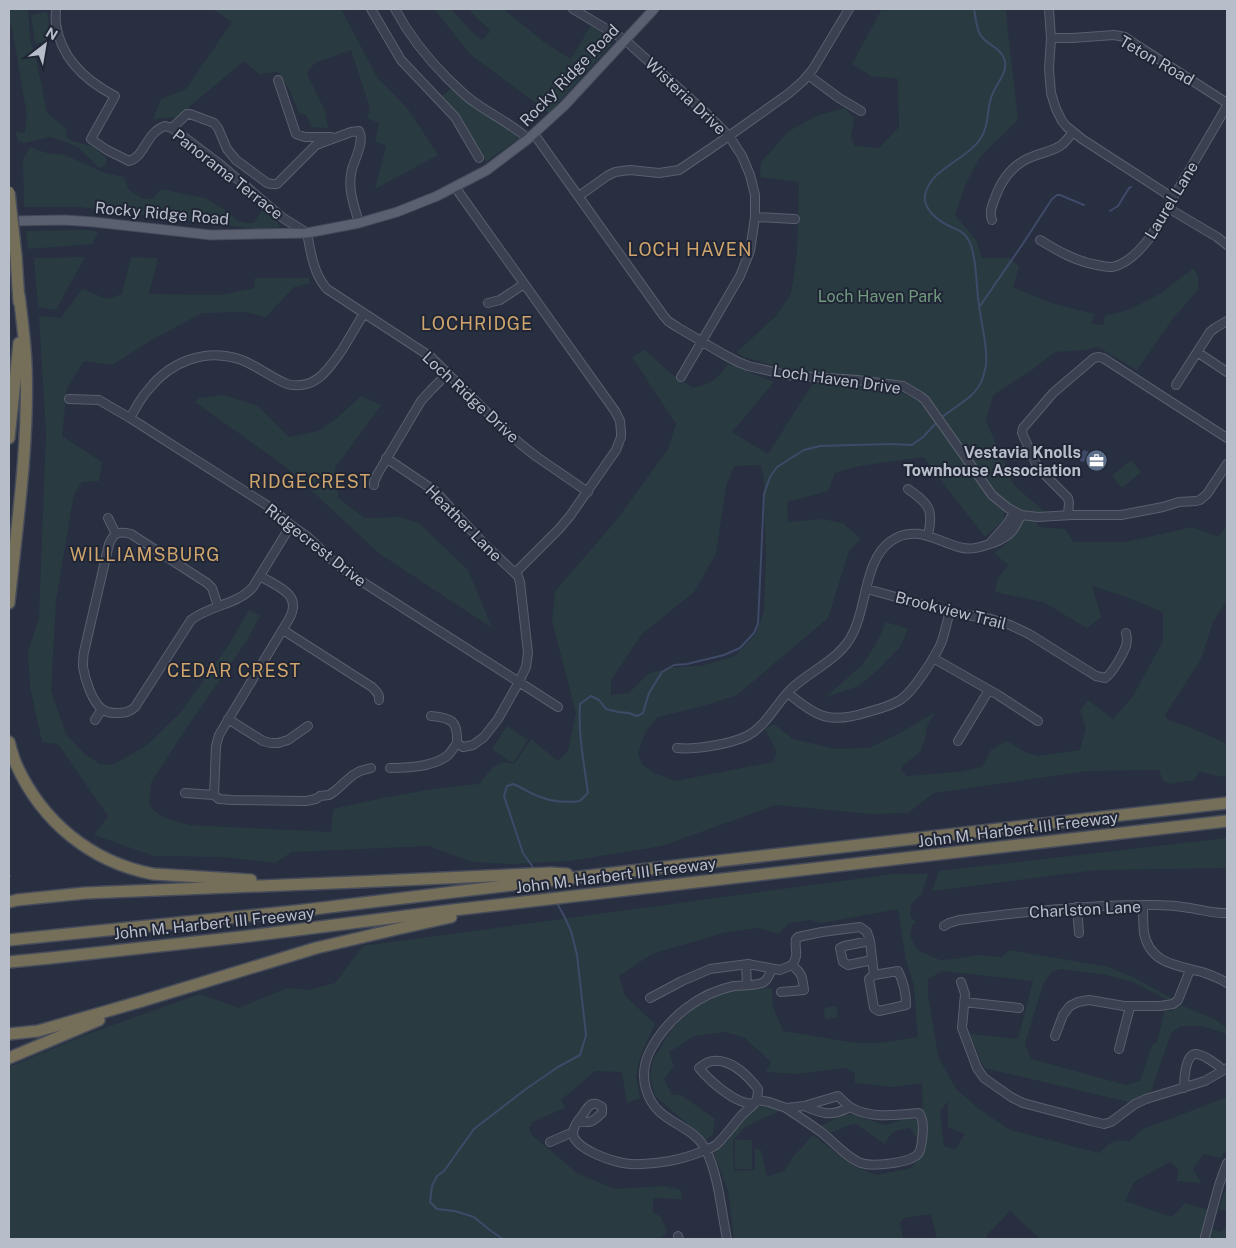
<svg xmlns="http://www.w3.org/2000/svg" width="1236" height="1248" viewBox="0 0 1236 1248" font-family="'Public Sans',sans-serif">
	<rect width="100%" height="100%" fill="#272f40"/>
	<!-- green -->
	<path fill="#293b41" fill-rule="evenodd" d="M9,9H28L30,40L35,53L47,113L67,129L66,136L72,141L95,147L107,159L106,165L99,168L78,147L51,137L23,143L18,141L16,132L25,133L27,116L12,27L9,20Z
		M213,9H341L377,77L408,109L438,155L375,189L386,146L375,141L379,123L367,118L370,108L351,50L317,62L311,67L307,74L325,111L328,128L312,127L306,115L299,113L289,89L278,72L259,74L244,61L177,117L153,119L161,99L186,89L232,22Z
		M434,9H451L472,32L482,40L491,31L468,9H503L544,42L571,59L591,25L613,41L611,45L549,113L471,55Z
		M882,9H1006V15L1018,120L981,156L966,183L955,215L976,240L982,258H1009L1019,267L1013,287L1051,303L1094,314L1092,324L1103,325L1105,316L1129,310L1161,293L1194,268L1198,277V290L1174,317L1137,370L1098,347L1084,350L1055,352L1032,370L993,395L986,421L1014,485L1047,514L1036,513L1016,509L992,489L910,387L896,381L783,369L742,356L737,352L777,315L791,294L797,253L799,182L760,177L761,162L789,131L816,116L845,108L854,118L851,137L855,146L879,148L899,127L898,79L871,76L852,64Z
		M47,12L51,41L35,44L31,15Z
		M454,86L472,106L515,133L518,139L486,162L458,116L441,97Z
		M30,147L47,153L65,155L105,173L124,177L129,190L144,199H152L161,189L193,196L205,198L228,212L238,221L247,223H254L262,210L279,224V228L256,229L79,207H24L23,160Z
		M91,230L98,232L92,244L28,249L26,231Z
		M85,257L56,310L38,307L34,258Z
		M131,257L158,258L149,294L221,295L254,288L255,278H309L310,283L294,287L266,317L244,312L202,313L150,341L112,365L84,361L67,388L62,436L102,462L99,481L82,482L74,494L56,600L51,691L66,734L85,754L100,764L112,765L146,746L181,712L228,646L249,610L260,616L246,642L183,733L151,783L149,805C159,818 174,821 189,825L331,832L333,809C381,798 429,788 479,784L492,768L502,762L514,764L531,739L558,761L568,751L576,713L552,621L555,591L615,522L645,481L668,449L676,424L632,357L645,350L669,372L693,388C712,383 717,380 728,364L774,382L732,432L768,454L813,383L873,387L903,393L914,398L926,409L981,486L1004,510V520L985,537L923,457L859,466L835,473L828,491L787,502L788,522L824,519L844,524L861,539L849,551L828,618L737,695L703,706L658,717L646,731L638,753L642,764L654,773L675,781L773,762L777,752L765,729L774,724L793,739L835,749L869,748L898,734L936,712L927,725L925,739L920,752L902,766L901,771L907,776L958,772L982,767L991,750L1007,741L1025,752L1038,756L1080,750L1086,728L1080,710L1088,700L1113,719L1133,696L1163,641V612L1126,597L1092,586L1101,617L1087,628L1043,602L995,592L997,580L1008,565L994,553C1009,543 1015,535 1023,519L1035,520L1039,527L1065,529L1074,542H1126L1192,527L1219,537L1227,524V600L1213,622L1201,659L1165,715L1168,720L1192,728L1227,744V776C1218,778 1208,772 1199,772L1194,780L1170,784L1163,781L1159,770L1087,771L934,793L908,813L871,814L776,805L662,846L569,861L512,864L472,862L429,846L292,852L275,863L222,857L154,856L94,835L108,816L58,744L42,742L30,687L28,651L39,618L46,434L39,316L61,318L82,289L107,299L122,294ZM761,465L764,481L766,559L764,611L756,634L735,656L701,666L674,667L649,673L629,693L611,695V680L642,634L694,592L716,554L726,486L734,466Z
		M223,395L258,406L289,437L318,431L336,419L361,396L381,405L335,468L338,498L365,518L400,517L420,524L468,570L492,628L380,554L286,467L195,402L199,398Z
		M1131,460L1141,472L1122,488L1112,476Z
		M886,622L908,629L900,647L879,669L859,686L826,697L862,665L876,644Z
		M507,726L528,740L513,763L492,749Z
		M1227,838V868L1096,870L932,891L939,871Z
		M893,874H928L922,893L911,904L910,915L916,923L912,925L910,935L917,950L940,960L954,959L977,955L1002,957L1009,950L1109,967L1135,978L1171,998L1168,1000L1133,982L1107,975L1061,969L1051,972L1043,985L1025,1043L1031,1059L1126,1085L1140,1081L1152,1045L1157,1042L1165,1010L1172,1011L1181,1005L1216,1020L1227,1028V1035L1222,1032L1201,1026H1181L1171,1033L1151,1092L1129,1102L984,1068L970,1034L1018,1039L1033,981L942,971L928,979V996L938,1056L956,1089L979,1109L1010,1130L1099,1153C1110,1143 1113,1138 1129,1142L1141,1130L1227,1097V1148L1221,1158L1203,1154L1193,1170L1202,1183L1177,1181L1178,1168L1170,1162L1134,1182L1125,1201L1172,1217L1185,1203L1208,1210L1200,1239H1040L1010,1211L986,1236L988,1239H937L931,1214L904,1218L900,1223L903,1239H734L728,1191L714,1153L728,1141L749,1112L757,1107L768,1106L779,1111L745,1127L733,1140L734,1171L755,1170V1148L761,1150L767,1177L784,1171L793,1157L813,1135L853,1166L877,1175L911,1168L921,1156L927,1127L923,1113L922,1083L892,1087L855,1083V1073L845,1068L796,1074L766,1072L771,1062L745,1038L725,1032L694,1036L669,1052L674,1066L664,1079L672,1095H681L715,1119L713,1134L706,1140L655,1096L650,1076L653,1060L672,1028L692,1009L715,996L741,989L772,988L773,1007L783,1031L856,1043H881L918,1037L914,986L906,960L898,909L822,923L810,920L789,923L778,934L758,928L723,933L652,954L619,976L625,996L655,1024L641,1054L636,1076L640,1098L627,1103L622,1072L595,1071L561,1100L565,1108L532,1122L529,1128L532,1135L577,1173L615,1189L664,1186L681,1190L682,1199L653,1198V1212L661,1217L667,1231L661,1239H9V1067L85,1035L200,994L239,1008L287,988L309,990L335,983L363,946ZM948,1101V1127L965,1134L955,1149L944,1146L940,1112Z
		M836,1006L838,1017L825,1019L824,1008Z
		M850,1114L885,1125L909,1118L918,1120L920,1130L919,1137H916L910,1128C896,1130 891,1131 885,1144L856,1124L849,1125L831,1133L821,1126L839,1117Z
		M735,1140H752V1169H735Z
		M1224,1192L1227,1193V1210H1219Z
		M1227,1227V1239H1206L1207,1235L1212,1229L1220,1232Z"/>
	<!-- water -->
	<path fill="#3e4a68" d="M1084,450L1089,452L1084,462L1080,461V457L1075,454L1077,451L1082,452Z"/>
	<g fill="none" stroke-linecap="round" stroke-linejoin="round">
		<!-- stream -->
		<path stroke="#3e4a68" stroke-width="2" d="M1110,211L1118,206L1129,188L1131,187
			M980,306L1022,245L1052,199L1057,195H1060L1084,205
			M941,418C955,406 975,398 982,380C984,375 985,370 986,365C988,344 981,325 979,305C976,287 977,266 972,249C971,244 968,239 965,235C960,230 955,229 949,226C937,220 923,209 925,195C930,168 970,159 982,136C990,123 986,106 993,93C997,83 1007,73 1005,62C1002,46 986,46 980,34C976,28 976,17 974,9
			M535,870L523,853L504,796L507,786L513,784C521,787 529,793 538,796C552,802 565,803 580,801L588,793C584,763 578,734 580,704L591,696L599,700L606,709L618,712L629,713L637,716L643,713L649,693L662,672L674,665L687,664L724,655L740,648L754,633L758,624L764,494L770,477L777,467L804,450L820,446L891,444L912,445L923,437L938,421
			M9,876H10
			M546,886L551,895
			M503,1239L491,1231L474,1217L455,1211L437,1209L430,1202L432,1186L437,1176L444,1171L474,1129L526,1089L558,1067L580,1055L586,1035L577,955L571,931L564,916L557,903"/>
		<defs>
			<path id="minor" d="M56,9C56,14 55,19 56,24C61,59 86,81 115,96L91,139L107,150L129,161C145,157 146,132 165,126L172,128L221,165L283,218L307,233C311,253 313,273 327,289L431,357L508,433L523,446L537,457L588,492
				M371,9L401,60L455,117L479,158
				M395,9C410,37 426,57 448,79C457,87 465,96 474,102C492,115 512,124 528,139
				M573,9L625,40L705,112L729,136L742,156L750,175L755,195V217L750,251L740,276L681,377
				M1049,9L1051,38L1049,69L1051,93L1056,109L1062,121L1066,126L1082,139L1173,198
				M1051,38H1072L1114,35L1125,37L1135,44L1227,103
				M808,75L839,98L861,111
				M278,80L296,134L305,137H331
				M172,128L187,114H190L214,123L218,128L227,149L236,160L267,183L272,184H277L316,145L351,132L359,131C365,140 355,159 352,169C347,188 354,205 359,223
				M534,134L663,315L668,321L677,327L723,354L738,362L748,366L787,375L857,380L903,386L920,396L925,400L992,495L1008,508L1021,515L1038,517L1072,515H1121L1163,507L1179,502L1196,501L1200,500L1207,494L1227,464
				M455,187L615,411L620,421L621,432V437L616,450L570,516L559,529L515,573
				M579,196L607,176L615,172L630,170L659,173L679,170L729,136L788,94L803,81L813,69L849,9
				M1168,208L1217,237L1227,245
				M755,217L795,219
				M992,220C989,212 992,206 995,198C1002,178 1014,163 1034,156C1042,153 1052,151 1060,146C1065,143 1069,137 1073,132
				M1040,240C1058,251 1075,261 1097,265C1102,266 1107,267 1112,267C1139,262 1162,221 1173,198L1227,106
				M488,303L500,300L524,284
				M1197,352L1227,372
				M1176,385L1210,332L1215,328L1227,321
				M69,399L99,400L130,418L268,506L291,525L308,537L333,561L350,574L558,707
				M130,418C136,408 141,397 149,389C170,362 205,348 239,359C256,365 270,377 287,384C315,391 328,370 342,350C350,337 357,325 364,313
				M386,458L435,491L485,545L518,576L520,582L528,653L526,667L519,682L498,719L484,737L473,745L463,747L457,743C454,747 451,753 447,756C432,767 408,768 390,768
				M374,485V482L377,475L421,401L431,390L448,373
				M908,489C929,504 934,509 928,535
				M1068,515L1069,503L1068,498L1038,468L1022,433L1023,428L1053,393L1094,358L1099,357L1103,358L1227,438
				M108,518L116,534
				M991,542L1008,523L1014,512
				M867,589L950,612L991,619L1010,625L1029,634L1096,676L1105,678
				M218,606L212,588L207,583L131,534C119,531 114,532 109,544L84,652C83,657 83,662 83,667C85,679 92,702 102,709C107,713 112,713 117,713C125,713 130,712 135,707L191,620C210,605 237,605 253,587L291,525
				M283,630L372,687C376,691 380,694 379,700
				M933,658L998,695L1038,721
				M1105,678C1112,674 1123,654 1126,646C1127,642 1127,637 1126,633
				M788,693C817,718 831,724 868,712C879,709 891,706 900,700C913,692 936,656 942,641C945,632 947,621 950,612
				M431,716C452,718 458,721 457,743
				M228,719L263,741L271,743H278L288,740L308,726
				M95,720L102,709
				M958,741L989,690
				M677,748C694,750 731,744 747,736C766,726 776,704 791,689C812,669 842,659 854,631C867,603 865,559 891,541C916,523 939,543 963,548C974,550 983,546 993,543C1009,537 1014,531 1021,515
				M185,793L214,795L219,799L232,800L306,801L316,799L320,796L329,795L335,791L346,781L353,775L360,771L371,768
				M214,795L216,746L219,735L289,619C303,594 278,587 260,576
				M1143,905C1143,914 1143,924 1144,933C1150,964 1177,965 1202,972C1211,975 1219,978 1227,983
				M1077,907L1079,933
				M944,926L949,923L959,920C1024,912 1089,904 1156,905C1167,905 1179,906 1190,908C1203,910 1214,914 1227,913
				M870,941L844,946L840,948L843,962L848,965L872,960
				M746,965L747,985
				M792,965C800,953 794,952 796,939L798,937L822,932L860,927L867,932L870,941L874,975L898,971C903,981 906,995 906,1005L879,1011L874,1008L869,979L871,977L874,975
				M961,982L965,994L962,1028L977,1068L984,1078L1011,1097L1023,1103L1091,1121L1104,1124L1111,1122L1135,1104L1146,1099L1205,1081L1227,1068
				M650,998L682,981L710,969L748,964L780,970L792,965C803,975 802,976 804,990L781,992
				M964,1002L1019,1008
				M1055,1036L1063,1015L1070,1006L1078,1002L1089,1000L1124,1006H1160L1173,1004L1178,1000L1190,970
				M1119,1049L1130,1007
				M1184,1088C1184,1080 1185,1056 1195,1054C1202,1053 1218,1065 1223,1070
				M757,1100L769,1102L786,1108L804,1106L838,1096C842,1100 846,1104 850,1107C870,1119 897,1115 919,1113C920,1115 922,1118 922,1120C924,1126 922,1150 918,1154C910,1163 872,1167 861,1163C847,1158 833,1141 821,1132C810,1124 798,1116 786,1108
				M804,1106C823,1114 831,1117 850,1107
				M578,1121C591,1124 593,1121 602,1113V1107C591,1099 588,1107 582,1116C578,1120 573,1128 573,1133C573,1149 617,1164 631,1164C655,1165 683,1160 705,1150C709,1149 713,1147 716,1145C723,1139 734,1124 741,1116C751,1105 758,1106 758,1089C748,1076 731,1059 713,1061C708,1061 703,1065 699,1068C709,1080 731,1100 747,1103C749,1104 752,1103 755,1103
				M550,1142L573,1132
				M678,1236L679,1239
				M1205,1237L1219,1185L1227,1163
				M727,1239C721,1210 719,1177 706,1150C692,1122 656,1125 646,1089C642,1075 644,1062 651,1049C668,1018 699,993 734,986C742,985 758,986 764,982C768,979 770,974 771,969"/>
			<path id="major" d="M9,221L65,220L94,222L211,235L307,233L359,223L397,212L437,196L487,170L528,139L564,106L654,9"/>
			<path id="highway" d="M16,256L19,302
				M9,438L19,343
				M9,603C17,524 29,444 26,364C25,341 22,318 19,295
				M9,742C11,749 13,757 16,764C42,822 91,862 153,874L251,880
				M9,902L17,900L85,893L357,882L551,873L567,874
				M9,940L296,911L596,875L1227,803
				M9,962L50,958L241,937L453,910L1227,821
				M9,1034L38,1031L142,1001L316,948L397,929L451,917
				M9,1058L99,1020"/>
		</defs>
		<!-- minor casing -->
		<use href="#minor" stroke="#595f6d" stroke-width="10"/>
		<!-- major casing -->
		<use href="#major" stroke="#454a59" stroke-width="11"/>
		<!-- highway casing -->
		<use href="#highway" stroke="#464c5a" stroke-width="14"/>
		<!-- minor -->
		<use href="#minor" stroke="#3b4150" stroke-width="8"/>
		<!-- major -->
		<use href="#major" stroke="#5a6070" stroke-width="9"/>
		<!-- highway -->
		<use href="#highway" stroke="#756e59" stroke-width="11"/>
		<defs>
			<path id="highway-bridge" d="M9,192L16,256"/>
		</defs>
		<!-- highway-bridge casing -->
		<use href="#highway-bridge" stroke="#464c5a" stroke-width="14" stroke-linecap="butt"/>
		<!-- highway-bridge -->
		<use href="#highway-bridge" stroke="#756e59" stroke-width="11"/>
	</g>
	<!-- icons -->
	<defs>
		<symbol id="office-disc" viewBox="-11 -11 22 22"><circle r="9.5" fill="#5c6f8a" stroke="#202635"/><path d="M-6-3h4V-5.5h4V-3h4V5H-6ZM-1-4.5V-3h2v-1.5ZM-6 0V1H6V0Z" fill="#fff"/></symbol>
	</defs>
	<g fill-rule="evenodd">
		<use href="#office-disc" x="1084" y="448" width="25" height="25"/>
	</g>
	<g text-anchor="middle" stroke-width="4" stroke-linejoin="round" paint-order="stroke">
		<!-- street labels -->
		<g font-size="16" fill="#b8bdca" stroke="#202635">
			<text transform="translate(1157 60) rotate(30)" y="6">Teton Road</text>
			<text transform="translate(569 75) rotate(-46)" y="6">Rocky Ridge Road</text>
			<text transform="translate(686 96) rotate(43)" y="6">Wisteria Drive</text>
			<text transform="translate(228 174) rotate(38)" y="6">Panorama Terrace</text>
			<text transform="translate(1171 200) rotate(-59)" y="6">Laurel Lane</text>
			<text transform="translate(162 213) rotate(5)" y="6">Rocky Ridge Road</text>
			<text transform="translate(837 379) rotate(8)" y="6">Loch Haven Drive</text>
			<text transform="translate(471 397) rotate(43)" y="6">Loch Ridge Drive</text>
			<text transform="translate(464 523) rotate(45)" y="6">Heather Lane</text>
			<text transform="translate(316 545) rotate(38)" y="6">Ridgecrest Drive</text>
			<text transform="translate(951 610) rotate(14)" y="6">Brookview Trail</text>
			<text transform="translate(1018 829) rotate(-7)" y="6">John M. Harbert III Freeway</text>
			<text transform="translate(616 875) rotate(-7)" y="6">John M. Harbert III Freeway</text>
			<text transform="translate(1085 909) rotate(-3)" y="6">Charlston Lane</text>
			<text transform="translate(214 923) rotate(-6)" y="6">John M. Harbert III Freeway</text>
		</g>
		<!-- park labels -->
		<g font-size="16" fill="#719a7f" stroke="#202635">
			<text x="880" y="302">Loch Haven Park</text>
		</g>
		<!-- poi labels -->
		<g font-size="16" font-weight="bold" fill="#b8bdca" stroke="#202635" text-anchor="end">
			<text x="1081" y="458">Vestavia Knolls<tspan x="1081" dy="18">Townhouse Association</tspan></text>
		</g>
		<!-- neighbourhood labels -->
		<g font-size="18" letter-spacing="1" fill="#d0a56d" stroke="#202635">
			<text x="690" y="256">LOCH HAVEN</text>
			<text x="477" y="330">LOCHRIDGE</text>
			<text x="310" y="488">RIDGECREST</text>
			<text x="145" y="561">WILLIAMSBURG</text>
			<text x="234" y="677">CEDAR CREST</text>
		</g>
	</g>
	<!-- border -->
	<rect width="1236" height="1248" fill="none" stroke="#b8bdca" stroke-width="20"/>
	<!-- north arrow -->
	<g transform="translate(45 45) rotate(31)" stroke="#202635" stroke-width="4" paint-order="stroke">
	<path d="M0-4L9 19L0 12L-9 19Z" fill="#b8bdca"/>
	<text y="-8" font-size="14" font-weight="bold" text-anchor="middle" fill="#b8bdca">N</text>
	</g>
</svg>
